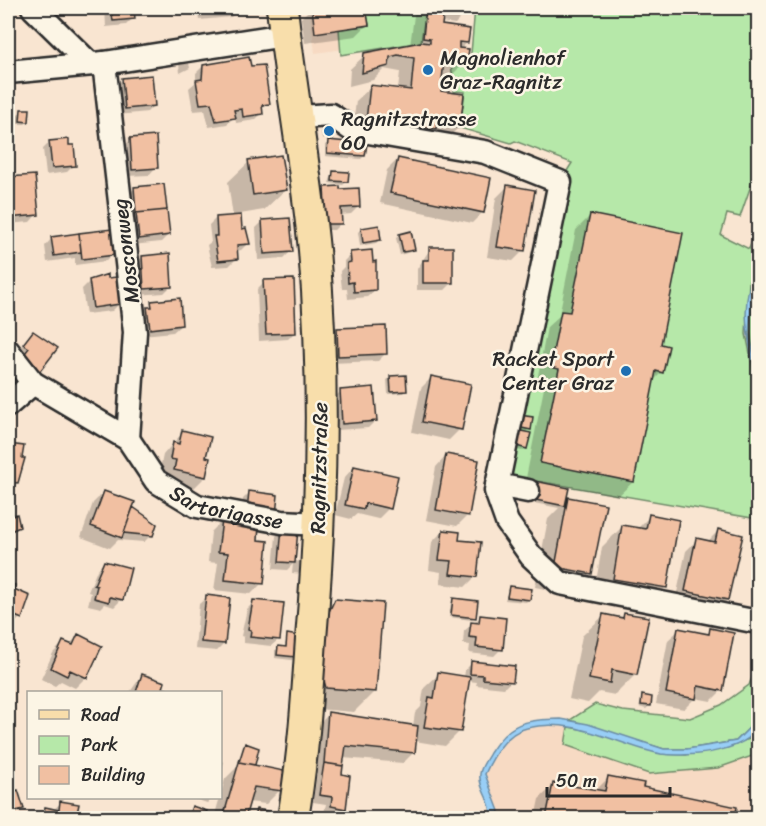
<svg xmlns="http://www.w3.org/2000/svg" width="766" height="826" viewBox="0 0 766 826" font-family="Sriracha,sans-serif">
	<rect width="100%" height="100%" fill="#f9e5d1"/>
	<filter id="ink" filterUnits="userSpaceOnUse"><feTurbulence type="fractalNoise" baseFrequency=".0167" numOctaves="2"/><feDisplacementMap in="SourceGraphic" scale="12" xChannelSelector="R" yChannelSelector="G"/><feConvolveMatrix kernelMatrix="1 2 1 2 8 2 1 2 1" color-interpolation-filters="sRGB"/></filter>
	<g filter="url(#ink)">
		<!-- built -->
		<path fill="#f7dac3" d="M309,8H412L409,40L315,53Z
			M569,724L565,745L649,774L755,757L758,754V818H493L495,811L482,774L504,738L525,725Z"/>
		<!-- green -->
		<path fill="#b6e8a9" stroke="#708a6a" stroke-width="1.5" d="M366,8H426L421,42L341,55L339,29L369,25Z
			M475,8H758V165L740,217L727,214L721,235L749,249L753,238L758,245V266L749,281L746,334L758,393V519L508,476L560,182L572,163L515,141L511,143L460,128L465,92L454,91L451,63L470,65Z
			M758,273V372C751,342 741,302 758,273Z
			M758,663V719L736,741L687,749H664L570,720L595,704L623,711L690,718L721,705L749,685Z
			M568,727L586,730L662,754L686,755L750,739L758,727V754L718,768L649,774L565,745Z"/>
		<!-- water -->
		<path fill="#98cef6" stroke="#6c8da5" stroke-width="1.5" d="M758,266V273L753,282L749,334L758,372V393C753,350 734,308 758,266Z
			M561,719L588,724L664,749H687L736,741L758,719C759,752 686,758 661,754C616,745 574,716 527,728C507,732 493,756 485,774L499,811L497,818H490C494,803 478,790 480,774C480,768 487,759 490,753C510,721 525,720 561,719Z"/>
		<!-- shadow -->
		<path fill="#0003" d="M105,8H132L133,18L126,25L106,27Z
			M197,8H238V10L231,17L199,20Z
			M311,8H365L367,25L356,36L305,43L301,18Z
			M415,8H470L455,24L441,22V27L467,43L460,49L466,61L451,76L441,75L439,92L459,127L444,142L352,135L356,101L371,87L398,90L400,72L384,69L373,80L349,86L350,69L365,55L410,46Z
			M188,59L190,68L180,73L179,63Z
			M203,66L268,103L261,110L262,113L255,120L236,123L235,116L227,124L209,127L205,110L193,111L189,88L196,82V73Z
			M122,80L154,105L147,112L118,115L115,87Z
			M22,111L28,121L25,124H18V114Z
			M332,126L333,136L322,139L321,130Z
			M131,139L156,167L149,175L126,176L124,147Z
			M50,142L74,165L67,172L46,175L43,149Z
			M329,142L364,156L361,159L325,156V145Z
			M398,159L483,212L472,223L380,203L387,170Z
			M249,162L285,190L264,210L240,214L241,230L248,243L241,250L236,251V259L229,266L212,267L207,245L211,242L209,225L216,218L233,217L228,182Z
			M333,172L346,182L343,185L329,183Z
			M34,176L37,214L30,222L8,224V179Z
			M507,187L524,250L513,261L487,257L496,198Z
			M325,188L339,191L358,207L351,214L340,215L341,223L334,230H320L318,195Z
			M134,189L168,235L161,242L132,245L127,196Z
			M590,216L659,345L662,372L653,381L633,482L618,496L526,478L545,383L537,381L547,327L559,316L576,230Z
			M263,221L291,251L284,258L258,260L256,228Z
			M361,229L379,240L376,243L360,246L358,232Z
			M111,231L113,254L106,261L75,265V258L47,262L45,246L52,238Z
			M399,235L413,249L410,252L400,255L396,238Z
			M430,249L452,283L445,290H417V269Z
			M351,254L375,290L367,297L348,299L347,289H342L340,271L344,267V261Z
			M142,257L171,286L164,293L137,295L135,264Z
			M90,281L119,304L112,311L86,314L82,289Z
			M264,282L295,332L288,339L259,341L257,289Z
			M152,303L181,325L173,332L143,335L141,316Z
			M338,329L385,354L378,361L331,363V336Z
			M33,333L36,374L17,351Z
			M391,377L406,390L403,393L388,394L387,380Z
			M432,377L460,429L449,440L412,432L421,388Z
			M340,392L375,421L368,428L336,430L333,399Z
			M516,419L529,429L525,433L526,448L522,451L510,448Z
			M183,432L204,459L205,477L194,488L164,481L166,471L160,469L163,455Z
			M8,445L22,447V470L18,474L17,483L8,492Z
			M446,456L468,515L457,526L426,520L436,467Z
			M354,467L389,508L378,519L357,514L351,519L335,515L344,478Z
			M527,485L564,503L569,499L591,573L570,594L535,587L548,519L559,508L524,501Z
			M104,492L151,535L144,542L118,540L110,548L81,537L93,503Z
			M250,492L277,496L240,518L243,499Z
			M16,516L18,527L8,535V520Z
			M650,516L665,588L644,608L593,599L602,547L623,526L637,529Z
			M222,521L256,542L262,583L251,594L214,590L218,563L208,562L211,532Z
			M283,529L294,561L307,562L303,574L292,573L293,564L287,570L273,569L276,536Z
			M443,531L458,541L476,576L465,587L440,584L441,572L429,570L432,542Z
			M718,531L727,600L716,611L675,602L686,551L697,540L707,542Z
			M8,554L10,559L8,567Z
			M104,562L121,600L114,607L105,604L101,608L88,605L91,593L88,592L97,570Z
			M8,583L14,586L12,590L20,618L13,625L8,623Z
			M509,588L529,599L526,602L505,600Z
			M207,597L224,644L217,651L195,649L199,604Z
			M454,600L474,617L471,620L449,617L451,603Z
			M336,601L375,691L354,712L305,708L315,622Z
			M254,602L279,639L271,646L244,643V637L241,636L247,609Z
			M625,614L636,674L615,695L599,692L588,703L569,699L582,636L603,616L620,619Z
			M481,617L501,649L494,656L469,653L470,645L463,644L464,631Z
			M679,630L706,635L711,630L722,690L711,701L695,698L684,709L656,704L668,640Z
			M78,636L86,677L75,688L61,681L55,686L41,679L53,653L64,642L69,645Z
			M288,636L295,657L292,660L275,658V650L284,648Z
			M472,663L511,681L504,688L476,685L477,682L468,681L459,732L445,746L415,741L414,752L403,763L343,758L340,776L344,808L337,815L324,813L326,804L313,802L317,774H313L318,725L329,714L413,726L415,713L421,707L424,688L439,674L464,678L465,670Z
			M142,675L165,690L164,692H130Z
			M643,697L649,706L646,709L639,707Z
			M245,745L253,764L252,766L280,790L266,804L248,802L243,818H214L225,779L237,767Z
			M220,761L224,762L220,775Z
			M609,777L642,788L735,808L733,818H535L539,799L554,785L595,791Z
			M17,791L22,808L15,815L8,817V794Z
			M192,798H212L207,803Z
			M61,803L77,805L75,818H29L34,814L40,815L46,809L53,810Z
			M192,808L205,812L203,818H184Z
			M256,811L277,814L276,818H249Z"/>
		<!-- building -->
		<path fill="#f1c0a2" stroke="#2b2b2b" stroke-width="1.5" d="M111,8H134L135,19L113,21Z
			M205,8H239V10L206,14Z
			M312,8H366L369,25L315,33Z
			M426,8H444L442,25L470,29L468,43L459,42V48L469,49L467,62L444,59L441,91L464,94L460,128L437,125V129L366,121L370,85L411,90L414,58L398,55L390,57L389,66L362,73L364,53L421,42L430,43V39L423,38Z
			M249,57L251,66L264,65L270,104L262,105L263,114L243,117L242,109L234,110L236,118L216,121L211,103L200,104L196,80L202,79L203,65Z
			M152,75L155,106L125,109L122,78Z
			M21,109H30L29,122L20,121Z
			M156,136L158,168L132,170L130,138Z
			M69,139V145H74L76,166L52,168L49,141Z
			M328,140L367,144L365,156L327,153Z
			M281,155L287,190L253,195L248,160Z
			M398,158L491,178L484,213L390,193Z
			M333,171L349,172L348,182L332,181Z
			M35,175L39,215L8,218V177Z
			M164,184L167,210L136,213L134,187Z
			M507,185L535,190L525,251L497,247Z
			M340,186V189L359,188L360,207L341,208L342,224H326L324,187Z
			M167,210L170,235L139,239L136,213Z
			M590,214L683,233L661,344L669,346L663,373L656,371L634,482L540,463L559,369L550,367L561,311L570,312Z
			M241,215L242,229L246,228L250,244L237,245L238,259L218,261L214,236H217L216,217Z
			M290,218L293,252L264,254L262,220Z
			M379,225L381,240L363,243L361,228Z
			M112,229L115,255L82,259L79,233Z
			M411,231L415,250L403,252L399,234Z
			M79,233L81,252L54,256L51,237Z
			M429,247H453V283H423V260H429Z
			M372,250L373,262L376,261V290L354,292L353,282L348,283L347,263L351,262L350,252Z
			M170,253L172,287L144,289L142,256Z
			M108,274V278L117,277L120,304L93,308L89,280Z
			M294,279L296,333L266,334L263,280Z
			M180,298L182,325L150,329L147,307H152L151,301Z
			M386,326L387,354L338,356L337,328Z
			M33,331L58,348L37,375L19,361L29,348L23,344Z
			M406,375L407,391L391,392L390,376Z
			M431,376L471,384L462,430L422,422Z
			M374,387L377,421L342,424L340,390Z
			M519,415L533,417L531,430L517,427Z
			M182,430L211,437L206,457L210,458L206,477L174,470L176,460L170,459L173,442L179,444Z
			M516,430L531,433L527,449L513,445Z
			M8,444L24,446L22,458H25L18,483L9,482L8,487Z
			M446,454L479,460L469,516L436,510Z
			M354,466L398,476L391,509L365,503L364,509L345,505Z
			M530,480L569,488L565,506L526,498Z
			M104,491L135,502L122,538L91,526Z
			M249,491L278,495L276,515L247,511Z
			M568,497L606,504L592,574L555,567Z
			M133,507L157,524L153,536L124,533Z
			M17,514L20,527L8,532V518Z
			M649,514L679,520L667,588L613,579L622,525L646,529Z
			M222,520L259,524L258,540L268,541L264,584L225,580L228,553L218,552Z
			M282,527L298,529L295,563L279,562Z
			M718,529L743,535L728,600L685,591L696,538L715,542Z
			M443,530L460,532L459,540L481,542L477,577L450,574L452,561L439,560Z
			M104,561L131,568L123,600L110,597L109,602L94,598L97,586L94,585Z
			M8,582L15,585L14,589L30,596L22,619L8,613Z
			M509,586L532,589L530,600L507,597Z
			M206,595L230,598L225,644L201,642Z
			M453,598L478,601L476,618L451,615Z
			M335,599L383,603L376,692L326,688L321,669L327,616Z
			M253,600L284,603L280,640L250,637L251,630L248,629Z
			M624,613L649,617L637,675L612,670L610,683L589,679L603,614L623,618Z
			M480,615L506,618L503,650L476,647L477,638L469,637L471,622L479,623Z
			M678,628L709,634L710,628L734,633L723,691L698,686L696,699L666,693Z
			M78,634L102,646L87,678L70,670L67,676L51,668L63,641L73,645Z
			M287,634L299,636L296,657L277,655L278,646L286,647Z
			M471,661L515,666L513,682L483,679V675L470,674Z
			M438,672L470,677L461,732L424,727L429,697L434,698Z
			M142,674L165,682L163,688L166,689L165,692H136Z
			M642,695L652,697L651,706L641,705Z
			M328,712L418,726L415,753L346,746L343,766L324,763Z
			M245,743L259,748L255,765L239,762Z
			M239,762L284,771L282,791L254,787L245,818H223Z
			M324,763L343,766L342,774L350,776L346,809L331,806L332,797L319,795Z
			M608,776L644,783L643,787L737,807L735,818H546L553,783L605,791Z
			M18,790L24,809L8,813V793Z
			M60,801L79,804L76,818H32L33,813L44,814L45,807L59,810Z
			M192,806L207,811L204,818H188Z
			M256,809L278,813L277,818H254Z"/>
		<g fill="none" stroke-linecap="round" stroke-linejoin="round">
			<defs>
				<g id="minor">
					<path d="M33,8L90,64"/>
					<path d="M8,72L104,63"/>
					<path d="M299,117L331,115L351,129L485,152L560,182L496,491L507,522L531,556L560,583L758,622"/>
					<path id="s1" d="M8,351L33,383L128,439L156,481L197,506L282,522L320,524"/>
					<path d="M8,405L33,383"/>
					<path d="M128,439L135,332L104,63L285,35"/>
					<path d="M497,485L528,491"/>
				</g>
				<path id="major" d="M282,8C291,89 306,168 314,250C325,379 322,509 311,639C307,699 303,759 293,818"/>
			</defs>
			<!-- minor casing -->
			<use href="#minor" stroke="#2b2b2b" stroke-width="27"/>
			<!-- major casing -->
			<use href="#major" stroke="#2b2b2b" stroke-width="34"/>
			<!-- minor -->
			<use href="#minor" stroke="#fcf5e5" stroke-width="22"/>
			<!-- major -->
			<use href="#major" stroke="#f8deab" stroke-width="30"/>
		</g>
	</g>
	<!-- markers -->
	<g fill="#1f6fb2" stroke="#fcf5e5" stroke-width="2">
		<circle cx="428" cy="70" r="6"/>
		<circle cx="329" cy="131" r="6"/>
		<circle cx="626" cy="371" r="6"/>
	</g>
	<g text-anchor="middle" stroke-width="5" stroke-linejoin="round" paint-order="stroke">
		<!-- poi labels -->
		<g font-size="21" fill="#2b2b2b" stroke="#fcf5e5" text-anchor="start">
			<text x="440" y="65">Magnolienhof<tspan x="440" dy="24">Graz-Ragnitz</tspan></text>
			<text x="341" y="126">Ragnitzstrasse<tspan x="341" dy="24">60</tspan></text>
			<text x="614" y="366" text-anchor="end">Racket Sport<tspan x="614" dy="24">Center Graz</tspan></text>
		</g>
		<!-- street labels -->
		<g font-size="21" fill="#2b2b2b" stroke="#fcf5e5">
			<text transform="translate(126 251) rotate(-97)" y="7">Mosconweg</text>
			<text transform="translate(319 468) rotate(-89)" y="7">Ragnitzstraße</text>
			<text dy="7" stroke="none"><textPath href="#s1" startOffset="278">Sartorigasse</textPath></text>
		</g>
	</g>
	<!-- margin -->
	<rect width="766" height="826" fill="none" stroke="#fcf5e5" stroke-width="30"/>
	<rect x="15" y="15" width="736" height="796" fill="none" stroke="#2b2b2b" stroke-width="2" filter="url(#ink)"/>
	<!-- legend -->
	<rect x="27" y="691" width="195" height="108" fill="#fcf5e5" stroke="#a8a49b" stroke-width="1.5"/>
	<rect x="39" y="710" width="30" height="9" fill="#f8deab" stroke="#a8a49b" stroke-width="1.5"/>
	<text x="81" y="721" font-size="18" fill="#2b2b2b">Road</text>
	<rect x="39" y="736" width="30" height="18" fill="#b6e8a9" stroke="#a8a49b" stroke-width="1.5"/>
	<text x="81" y="751" font-size="18" fill="#2b2b2b">Park</text>
	<rect x="39" y="766" width="30" height="18" fill="#f1c0a2" stroke="#a8a49b" stroke-width="1.5"/>
	<text x="81" y="781" font-size="18" fill="#2b2b2b">Building</text>
	<!-- scale -->
	<path d="M547 787v9h123v-9" fill="none" stroke="#2b2b2b" stroke-width="3"/>
	<text x="556" y="787" font-size="18" fill="#2b2b2b" stroke="#fcf5e5" stroke-width="4.5" paint-order="stroke">50 m</text>
</svg>
